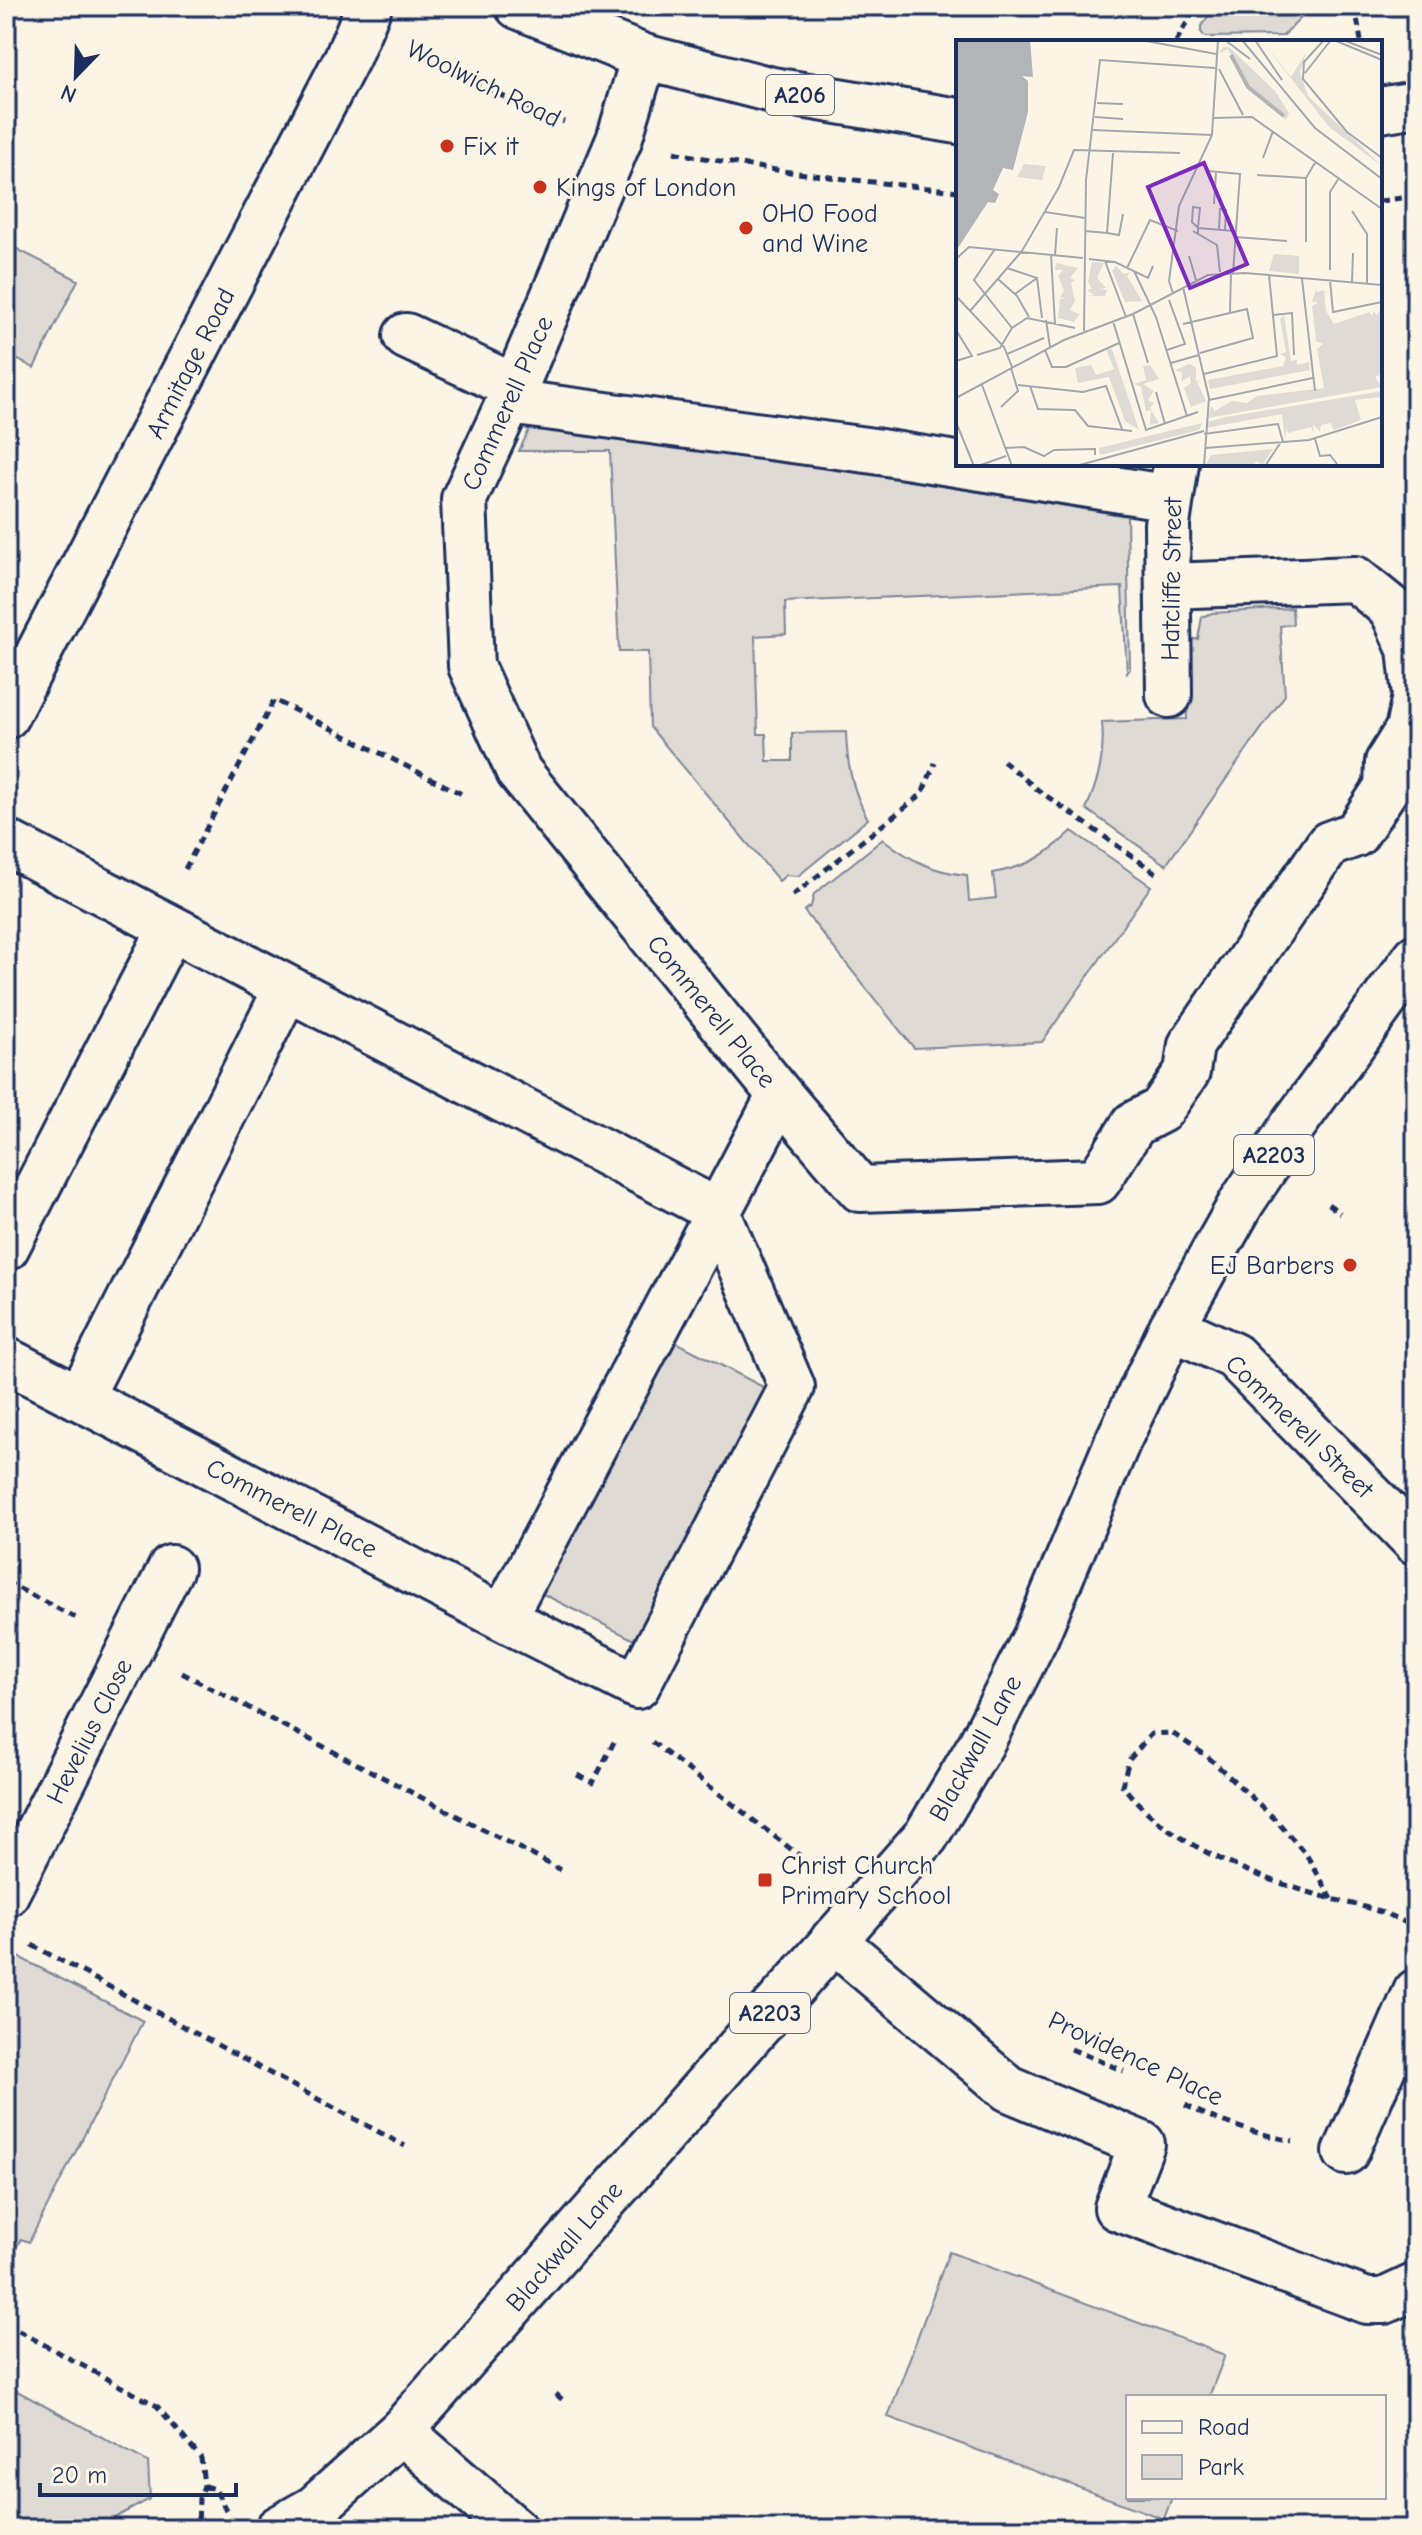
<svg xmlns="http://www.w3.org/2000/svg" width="1422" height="2535" viewBox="0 0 1422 2535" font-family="'Comic Neue',sans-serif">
	<rect width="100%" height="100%" fill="#fcf5e5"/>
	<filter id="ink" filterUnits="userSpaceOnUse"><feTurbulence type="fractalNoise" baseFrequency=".0125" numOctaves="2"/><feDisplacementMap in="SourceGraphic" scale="16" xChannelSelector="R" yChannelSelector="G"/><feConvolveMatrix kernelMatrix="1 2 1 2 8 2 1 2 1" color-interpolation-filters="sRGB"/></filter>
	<g filter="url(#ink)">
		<!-- green -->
		<path fill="#dfdbd4" stroke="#7d8599" stroke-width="2" d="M1216,6H1307L1301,18L1283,36L1205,37L1201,32V26Z
			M7,244L78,280L34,368L6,354Z
			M531,426L645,438L1127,516L1130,669L1127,673L1122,587L785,602L786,634L755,636L758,734H766L767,761H792V733L846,732C847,765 852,790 868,819L798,876L786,875L779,881L650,727L648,652H619L610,451H519Z
			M1292,608L1293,624L1280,626L1285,695L1166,865L1086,809C1099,780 1105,755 1102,722L1187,719L1184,640L1198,639L1202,617L1212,613Z
			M1072,831L1151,886L1042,1042L914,1048L804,911L811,906L814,894L883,839C910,860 933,872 967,875L969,901L996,898L993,873C1029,866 1046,856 1072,831Z
			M672,1340L767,1389L636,1641L541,1593Z
			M9,1952L143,2021L29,2242L21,2239L15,2250L6,2245V1957Z
			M949,2252L1225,2355L1209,2397H1128V2497H1172L1164,2519L888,2417Z
			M6,2385L148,2462L150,2499L94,2529H6Z"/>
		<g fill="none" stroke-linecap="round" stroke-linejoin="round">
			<defs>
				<path id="minor" d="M644,57L619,140L509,402L464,499L471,666L519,772L780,1095L860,1189L1098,1181L1134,1124L1161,1110L1187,1072L1191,1045L1329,844L1356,834L1387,787L1388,762L1408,730L1415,696L1410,649L1392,609L1355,579L1168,586
					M406,336L515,387
					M509,402L874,451L1171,498
					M1169,695L1167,524L1176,464
					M6,716L348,56L369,6
					M6,842L717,1211L792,1387L637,1686L503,1618L780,1095
					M6,1248L171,928
					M1172,1327L1234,1356L1416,1542
					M6,1360L80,1398L287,988
					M80,1398L503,1618
					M6,1894L171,1568
					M833,1940L1009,2089L1142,2144L1117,2208L1367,2301H1384L1416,2286
					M1346,2152L1416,1992
					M401,2431L514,2529"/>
				<path id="major" d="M518,6L644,57L772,90L958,121
					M1380,110L1416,104
					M278,2529L315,2508L401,2431L926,1836L981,1744L1036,1636L1117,1443L1172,1327L1242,1202L1294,1124L1416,957"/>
			</defs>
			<!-- minor casing -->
			<use href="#minor" stroke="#1b2f5e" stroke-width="50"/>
			<!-- major casing -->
			<use href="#major" stroke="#1b2f5e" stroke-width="50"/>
			<!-- path -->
			<path stroke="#1b2f5e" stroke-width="5" stroke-dasharray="8 6" stroke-linecap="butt" d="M1355,6L1361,41
				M1176,42L1196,6
				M411,49L514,102L564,122
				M674,152C767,172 863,181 958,191
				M1380,201L1416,196
				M1003,761L1038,790L1159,875
				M185,869L274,700L466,796
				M792,896L922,794L935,763
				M1328,1204L1340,1213
				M6,1582L80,1620
				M182,1673L561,1870
				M652,1742L800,1856
				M577,1775L593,1783L616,1738
				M1332,1899L1306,1854L1276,1820L1207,1756L1172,1733L1151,1734L1129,1760L1122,1785C1168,1844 1247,1874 1318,1895C1351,1905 1387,1909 1416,1929
				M32,1945L405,2146
				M1071,2049L1124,2071
				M1185,2105C1218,2122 1257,2134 1293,2141
				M6,2324L157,2406L201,2458L204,2486L199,2498L198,2529
				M556,2394L564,2401
				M204,2486L215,2489L226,2510"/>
			<!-- minor -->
			<use href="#minor" stroke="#fcf5e5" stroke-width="44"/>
			<!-- major -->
			<use href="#major" stroke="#fcf5e5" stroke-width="44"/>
		</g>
	</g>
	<!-- markers -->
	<g fill="#c8321e" stroke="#fcf5e5" stroke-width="3">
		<circle cx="447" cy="146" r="8"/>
		<circle cx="540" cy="187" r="8"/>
		<circle cx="746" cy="228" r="8"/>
		<circle cx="1350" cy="1265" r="8"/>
		<rect x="757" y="1872" width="16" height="16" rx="4"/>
	</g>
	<g text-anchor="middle" stroke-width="6" stroke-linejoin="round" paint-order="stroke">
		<!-- shield labels -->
		<g fill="#fcf5e5" stroke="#5e6a86" stroke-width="2">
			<rect x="766" y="75" width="68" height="40" rx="6"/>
			<rect x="1234" y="1135" width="80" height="40" rx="6"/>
			<rect x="730" y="1993" width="80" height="40" rx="6"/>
		</g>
		<g font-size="24" font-weight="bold" fill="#1b2f5e">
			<text x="800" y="103">A206</text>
			<text x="1274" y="1163">A2203</text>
			<text x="770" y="2021">A2203</text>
		</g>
		<!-- street labels -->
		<g font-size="26" fill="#1b2f5e" stroke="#fcf5e5">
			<text transform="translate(484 83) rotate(26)" y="9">Woolwich Road</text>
			<text transform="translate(190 363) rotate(-63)" y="9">Armitage Road</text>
			<text transform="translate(507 403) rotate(-66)" y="9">Commerell Place</text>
			<text transform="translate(1171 579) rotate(-89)" y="9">Hatcliffe Street</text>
			<text transform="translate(712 1011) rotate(51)" y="9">Commerell Place</text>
			<text transform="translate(1300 1426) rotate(44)" y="9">Commerell Street</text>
			<text transform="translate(292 1508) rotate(27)" y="9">Commerell Place</text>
			<text transform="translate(89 1731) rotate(-63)" y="9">Hevelius Close</text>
			<text transform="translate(975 1748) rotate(-61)" y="9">Blackwall Lane</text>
			<text transform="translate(1136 2058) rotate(25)" y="9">Providence Place</text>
			<text transform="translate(564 2246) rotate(-49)" y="9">Blackwall Lane</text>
		</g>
		<!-- poi labels -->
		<g font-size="26" fill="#1b2f5e" stroke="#fcf5e5" text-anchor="start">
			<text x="463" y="155">Fix it</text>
			<text x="556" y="196">Kings of London</text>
			<text x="762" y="222">OHO Food<tspan x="762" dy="30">and Wine</tspan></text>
			<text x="1334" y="1274" text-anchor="end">EJ Barbers</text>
			<text x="781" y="1874">Christ Church<tspan x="781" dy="30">Primary School</tspan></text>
		</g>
	</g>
	<!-- overview -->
	<g transform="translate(956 40)">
		<rect width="426" height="426" fill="#fcf5e5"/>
		<path d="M305,0L335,37L350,13L344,32L352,56L426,126L373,87ZM267,7H273L319,51L333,73L330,80L291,48L272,9L263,13ZM68,124L90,126L86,140L61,137ZM318,214L343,216V234L313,231ZM136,222L148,223L141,238L150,248L143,249L151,250L149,256H131L138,255L131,250L136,249L132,242ZM100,223L122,228L114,238L119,240L115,243L119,261L114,270L124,274L118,282L102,278L104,259L109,258L104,257L108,251L102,236L107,230H99ZM160,226L168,234L174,232L171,236L186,261L169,262L156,231ZM361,248V252L368,250L370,271L378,284L413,272L417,276V271L421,275L425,269L426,334L419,337L426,347L252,378L255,366L259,371L276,361L291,363L301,356L368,348L361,309L367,304L360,301L356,266L362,263L356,261ZM328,275L335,321L341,320V325L353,322L354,330L254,349L252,340L327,326L330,317L324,314L330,312L324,279ZM150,309H156L183,390L169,381L153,337L122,343L119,328L135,325L140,335L158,329ZM234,324L240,328V341L246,340L241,342L250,361L235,367L228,348L235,343L234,336L226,341V333L219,330ZM194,325L203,339L187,344L198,351L192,360L198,363L194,368L203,383L194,385L195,370L190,371L185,347L178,344L190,340L187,326ZM426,351V357L399,360L405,380L378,390L374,383L365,385L364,392L357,384L358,393L355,387L332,393L331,388L329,399L326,374L250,388L251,382L270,377ZM246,383L243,390L144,415L143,408ZM317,409L306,426L301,421L296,426L250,424L255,415Z" fill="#dfdbd4"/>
		<path d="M0,0H74L77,37L66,36L72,41V72L57,130L47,128L37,150L43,154L39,163L32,162L0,211Z" fill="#b2b4b8"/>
		<path fill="none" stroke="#b2b4b8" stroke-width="4" d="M275,15L292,47L328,76"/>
		<path fill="none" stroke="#a2a6af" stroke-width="2" d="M185,0L260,14M269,0L294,19M286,0L359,88L426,139M299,0L326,40M368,0L348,22L347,39L391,92L426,118M378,0L426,20M387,0L426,15M263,29L287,75M349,33L375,0M141,63L167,64M139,77L167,79M257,78L296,77L426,169M137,90L256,95M307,118L317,91M252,131L284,134L277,233M301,135L350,138M258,164L260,132M396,171L411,194V244M89,172L129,178M263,189L264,169L270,170L269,190M129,191L151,193L157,113M237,191L261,205L264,232M151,193L163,195L167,174M242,193V188L244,168L237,167L236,182L242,188L279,191M279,197L331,201M350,202V138L360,121M39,209L18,240L56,288M95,215L99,284M99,215L101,188M233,216L240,240M0,219L13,207L127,218M133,219L159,222L192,238L197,226M149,221L170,277M51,228L81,238L86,278M171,228L194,180L222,191M374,230V152L383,138M178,231L200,277L231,376M42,239L61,256L73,277M346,239L359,351M374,240L377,272L426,262M396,242L397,213M227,247L253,358L248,426M217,253L213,241L223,166L256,95L262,0M59,254L81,238M0,256L48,307L56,327M14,271L66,211L103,147L118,110L224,113M274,272L275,232M177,274L192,323M317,275L336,273L338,315M90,280L94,307M157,281L190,390L242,372M227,284L291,269L297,298L244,313M0,290L16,316L0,321M128,291L130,140L144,20L259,28M89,310L96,327H110L163,303M211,310L229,304L213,260M51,314L88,298M21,315L44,308L56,288L71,278L119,288M215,323L243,315M248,334L321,316L313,235M26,345L56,426M62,345L127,352L150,346L166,389M74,346L82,369L119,370L132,386L176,391M200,352L209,384M0,358L108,300L177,274L252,235L289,233L426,245M253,360L357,338M45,367L62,351L55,328M0,382L18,426M248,394L322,384L327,402M359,399L364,416L374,415L381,424M49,408L68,407L88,416L98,410L139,409V415M249,408L353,400L426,377M22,426L50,416M120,426L248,391M309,426L325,402"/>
		<path fill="#7b2cbf" fill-opacity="0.15" stroke="#7b2cbf" stroke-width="4" d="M248,123L291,224L234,248L192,147Z"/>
		<rect width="426" height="426" fill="none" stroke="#1b2f5e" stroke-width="4"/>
	</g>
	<!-- margin -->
	<rect width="1422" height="2535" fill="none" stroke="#fcf5e5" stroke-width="32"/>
	<rect x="16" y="16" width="1390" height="2503" fill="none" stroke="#1b2f5e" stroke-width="3" filter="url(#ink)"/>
	<!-- legend -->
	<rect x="1126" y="2395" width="260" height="104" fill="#fcf5e5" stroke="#a2a6af" stroke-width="2"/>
	<rect x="1142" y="2421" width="40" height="12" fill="#fcf5e5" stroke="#a2a6af" stroke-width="2"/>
	<text x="1198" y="2435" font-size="24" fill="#1b2f5e">Road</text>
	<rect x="1142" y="2455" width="40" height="24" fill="#dfdbd4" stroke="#a2a6af" stroke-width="2"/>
	<text x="1198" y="2475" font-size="24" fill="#1b2f5e">Park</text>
	<!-- north arrow -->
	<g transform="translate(76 76) rotate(203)" stroke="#fcf5e5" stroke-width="6" paint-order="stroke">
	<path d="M0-6L14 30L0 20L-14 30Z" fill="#1b2f5e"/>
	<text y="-12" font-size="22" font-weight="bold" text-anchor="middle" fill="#1b2f5e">N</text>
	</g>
	<!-- scale -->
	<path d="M40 2483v12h196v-12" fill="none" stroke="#1b2f5e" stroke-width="4"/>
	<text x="52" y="2483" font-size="24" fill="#1b2f5e" stroke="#fcf5e5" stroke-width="6" paint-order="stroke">20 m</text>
</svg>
